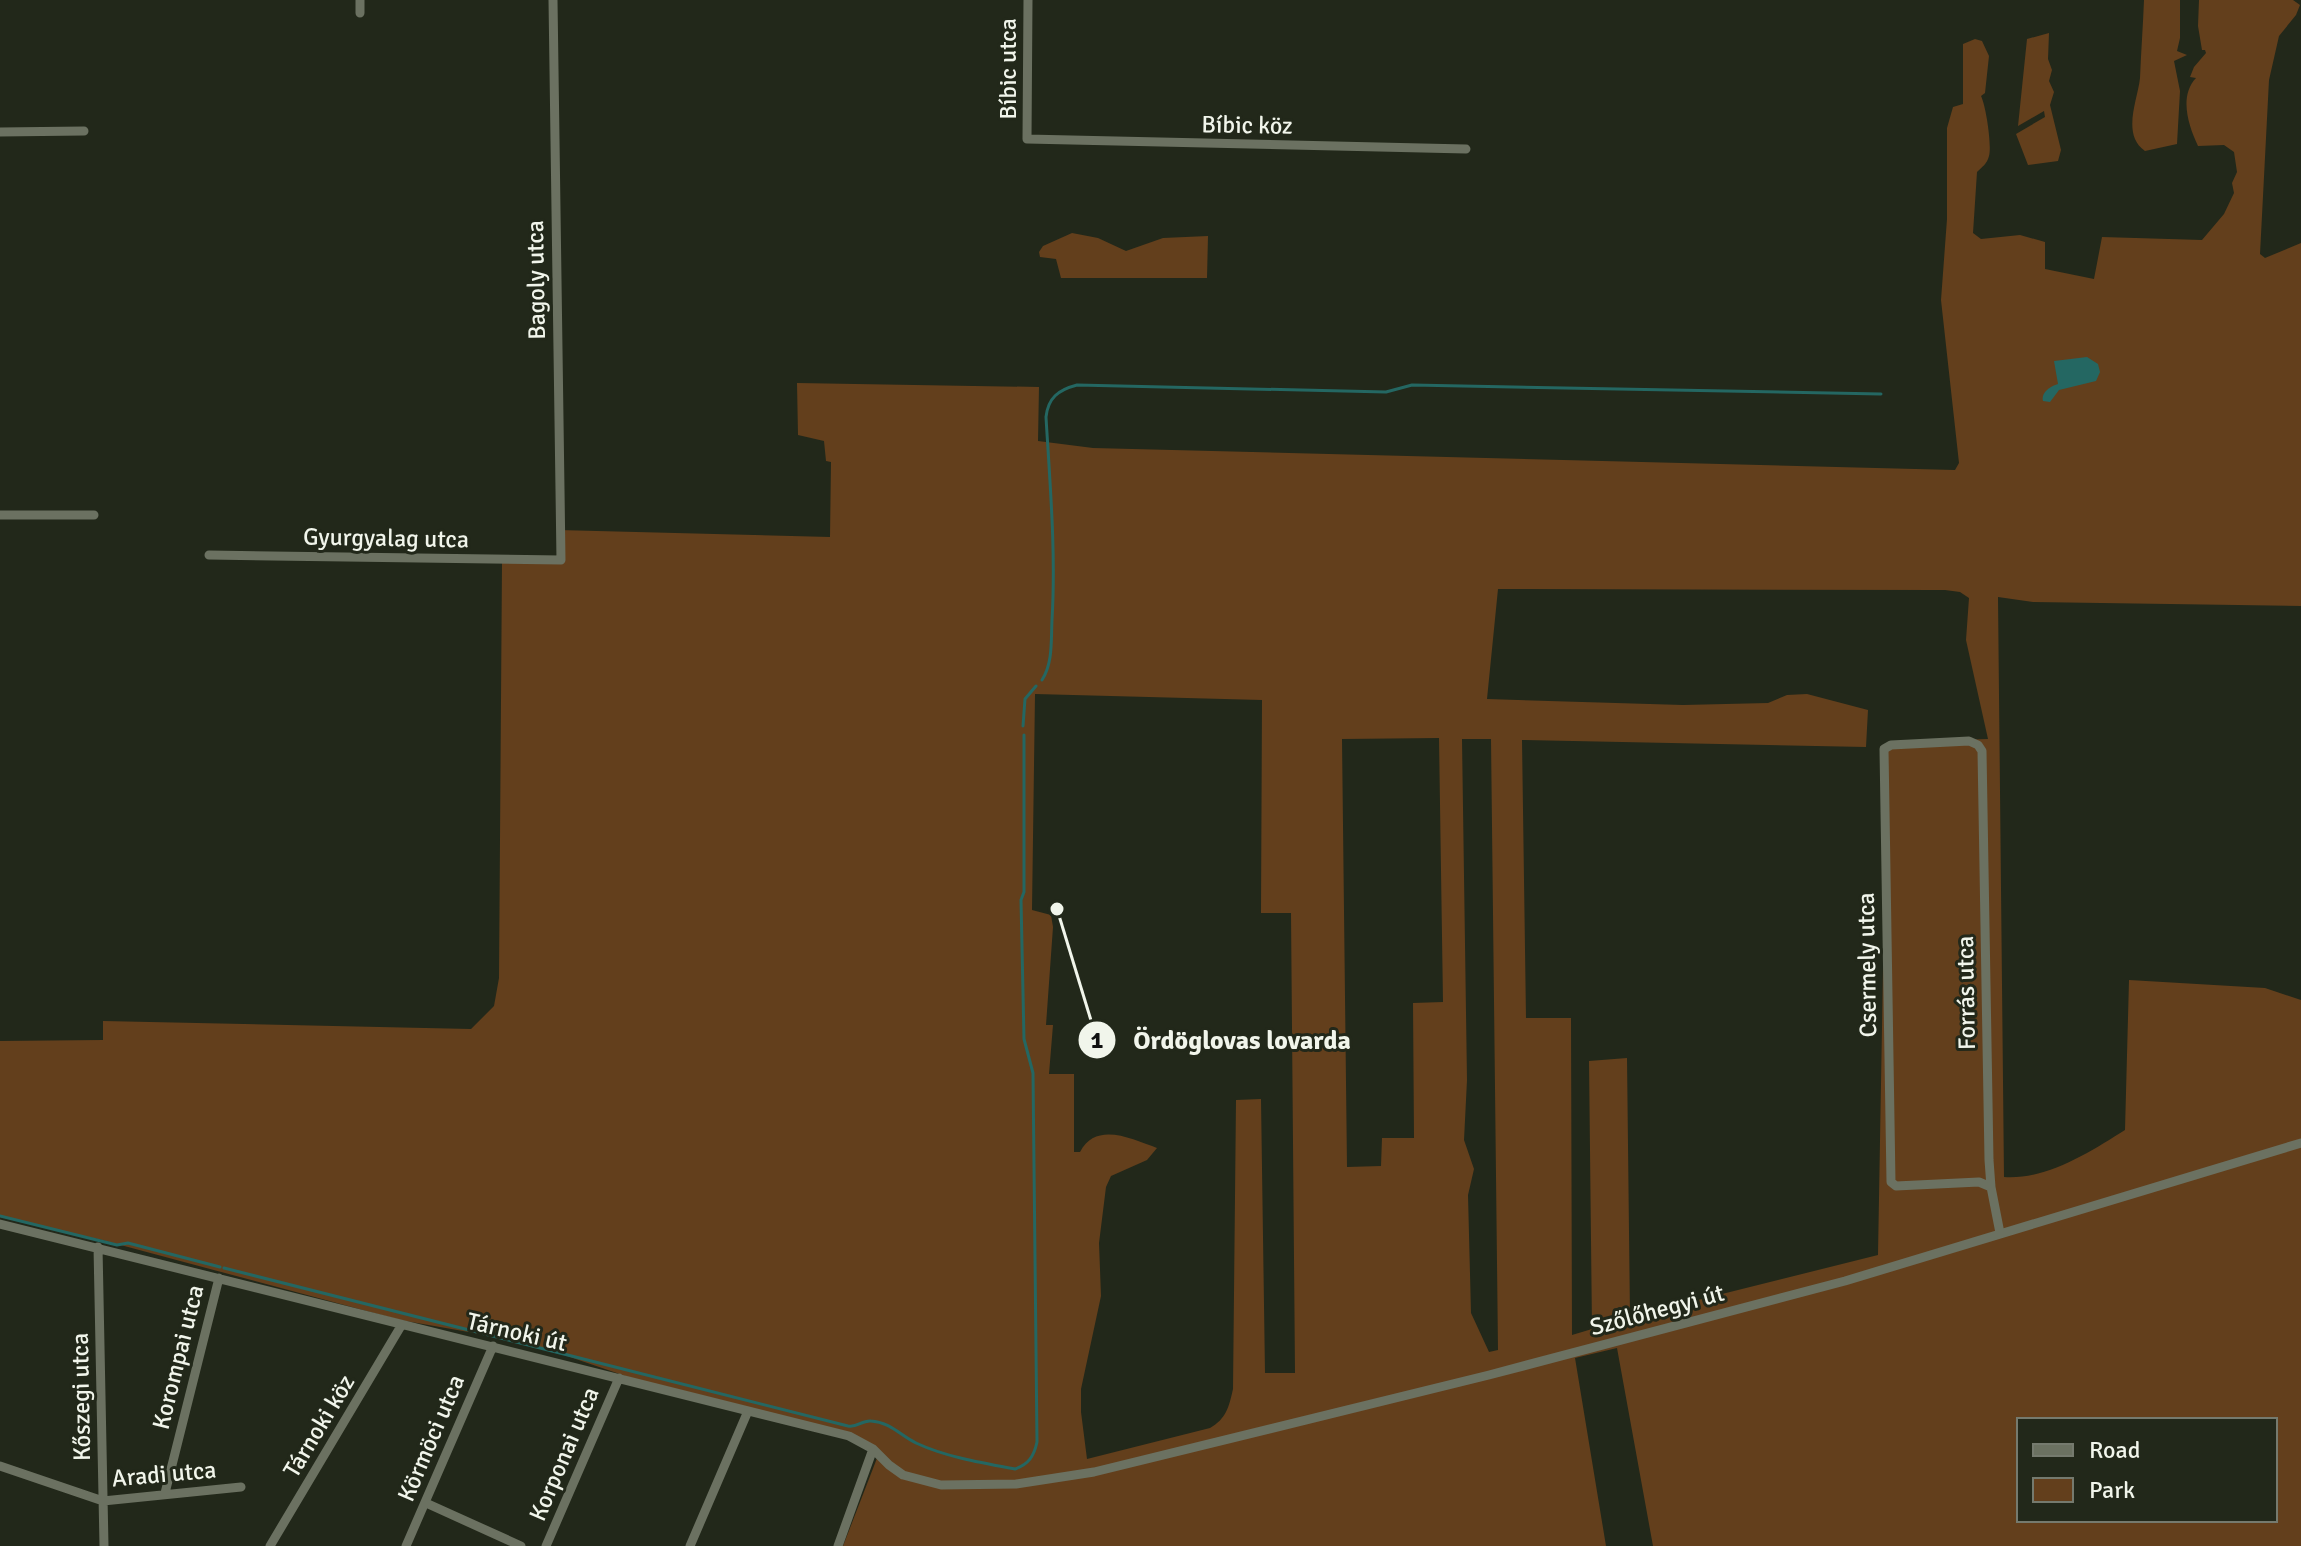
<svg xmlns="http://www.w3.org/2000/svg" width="2301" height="1546" viewBox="0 0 2301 1546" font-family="Signika,sans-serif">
	<rect width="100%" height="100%" fill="#22281a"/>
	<!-- green -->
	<path fill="#633f1c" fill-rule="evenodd" d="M2144,0H2180V38L2177,51L2187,55L2174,61L2180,91L2177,144L2145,151C2121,135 2138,99 2140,78C2141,52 2143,26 2144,0Z
		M2199,0H2293L2300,5L2296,15L2279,36L2269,80L2260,254L2265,258L2301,243V606L2033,602L1998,597L2004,1177C2047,1180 2090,1152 2125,1130L2129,980L2265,988L2301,1000V1546H1653L1617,1348L1575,1358L1606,1546H843L879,1453L856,1439L646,1383L526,1342L400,1320L102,1240L0,1217V1041L103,1040V1021L471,1029L494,1006L499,978L502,562L557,559L558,530L830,537L831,462L826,461L824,441L798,435L797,383L1039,387L1038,441L1093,448L1955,470L1959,463L1941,300L1947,219V128L1953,107L1963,104V44L1975,39L1982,41L1989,56L1985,93L1981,96C1986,106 1992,146 1989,156C1987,164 1982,167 1977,172L1973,233L1981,239L2020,235L2045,242V269L2094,279L2102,237L2202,240L2224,214L2234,193L2232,183L2237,172L2234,152L2224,145L2198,146C2188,125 2179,96 2196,78L2190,77L2194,67L2206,53L2205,50H2202L2198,26ZM1498,589L1945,590L1960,592L1969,598L1966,640L1988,739L1887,742L1878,1255L1630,1317L1627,1058L1589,1061L1592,1329L1572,1335L1571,1018H1526L1522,740L1866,747L1868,710L1807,694L1787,695L1768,703L1683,705L1487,699ZM1035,694L1262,700L1261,913H1291L1295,1373H1265L1261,1099L1236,1100L1233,1389C1229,1407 1226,1419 1210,1428L1087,1459L1081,1412V1389L1101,1296L1099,1243L1106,1187L1111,1176L1147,1160L1157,1148C1132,1139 1096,1121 1080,1152H1074V1074H1049L1053,1025H1046L1053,927L1051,915L1032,910ZM1439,738L1443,1002L1413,1003L1414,1138H1382L1381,1166L1347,1167L1342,739ZM1462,739H1491L1498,1350L1489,1352L1471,1313L1468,1195L1474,1169L1464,1140L1467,1080ZM2019,1420H2275V1520H2019Z
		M2049,33L2048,59L2052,70L2049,81L2054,92L2050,105L2061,150L2058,161L2028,165L2016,134L2045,117L2044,111L2018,126L2027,39Z
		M1072,233L1098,238L1126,251L1163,238L1208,236L1207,278H1061L1056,259L1040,257L1039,252L1043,246Z"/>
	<!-- water -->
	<path fill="#246762" d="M2087,357L2098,364L2100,372L2096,381L2059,390L2050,402L2043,401C2041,392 2051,386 2058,384L2054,361Z"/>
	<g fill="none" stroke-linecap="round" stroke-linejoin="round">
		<!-- stream -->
		<path stroke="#246762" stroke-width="3" d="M1042,680C1053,663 1051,640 1052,620C1056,552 1050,485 1046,417C1048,398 1058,390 1077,385L1386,392L1412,385L1881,394
			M1023,726L1025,699L1036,686
			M0,1216L117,1245L128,1243L220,1267
			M224,1268L848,1426C857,1428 862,1420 871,1421C890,1422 901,1436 916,1443C946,1457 982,1463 1015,1469C1029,1464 1034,1456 1037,1442L1033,1073L1024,1039L1021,900L1024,892V735"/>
		<!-- street -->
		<path stroke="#6b7161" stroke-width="9" d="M360,0V13
			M1028,0L1027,139L1466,149
			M0,132L84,131
			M0,515H94
			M209,555L561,560L553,0
			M1991,1187L1979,1182L1896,1186L1891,1182L1884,749L1891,745L1969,741L1978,745L1982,751L1989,1160L1991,1187L2000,1233
			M0,1224L849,1436L873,1449L889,1465L903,1475L941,1485L1016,1484L1094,1472L1489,1375L1845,1281L2301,1143
			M98,1247L104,1546
			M0,1466L103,1501L241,1487
			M165,1493L219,1278
			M426,1503L521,1546
			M270,1546L401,1326
			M406,1546L493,1346
			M546,1546L619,1378
			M690,1546L748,1411
			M838,1546L873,1449"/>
	</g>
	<g text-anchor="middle" stroke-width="6" stroke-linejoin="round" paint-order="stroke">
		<!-- street labels -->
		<g font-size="24" fill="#f1f5eb" stroke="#22281a">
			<text transform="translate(1008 69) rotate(-90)" y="8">Bíbic utca</text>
			<text transform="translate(1247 125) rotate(1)" y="8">Bíbic köz</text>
			<text transform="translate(536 280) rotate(-91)" y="8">Bagoly utca</text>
			<text transform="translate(386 538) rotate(1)" y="8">Gyurgyalag utca</text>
			<text transform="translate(1867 965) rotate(-91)" y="8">Csermely utca</text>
			<text transform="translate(1966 993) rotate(-91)" y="8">Forrás utca</text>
			<text transform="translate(1657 1310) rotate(-15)" y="8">Szőlőhegyi út</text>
			<text transform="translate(517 1332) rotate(13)" y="8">Tárnoki út</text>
			<text transform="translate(178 1357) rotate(-76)" y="8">Korompai utca</text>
			<text transform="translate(81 1397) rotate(-91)" y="8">Kőszegi utca</text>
			<text transform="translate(319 1426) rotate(-59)" y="8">Tárnoki köz</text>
			<text transform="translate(431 1438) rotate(-67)" y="8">Körmöci utca</text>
			<text transform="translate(564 1454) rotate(-67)" y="8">Korponai utca</text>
			<text transform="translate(164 1474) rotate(-5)" y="8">Aradi utca</text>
		</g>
	</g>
	<!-- callouts -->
	<path fill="none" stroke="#f1f5eb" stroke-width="3" d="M1057 909L1097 1040"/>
	<g fill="#f1f5eb" stroke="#22281a" stroke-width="3">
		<circle cx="1057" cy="909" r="8"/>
		<circle cx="1097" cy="1040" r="20"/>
	</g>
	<g font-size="24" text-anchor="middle" font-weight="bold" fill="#111">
		<text x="1097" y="1048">1</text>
	</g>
	<g font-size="26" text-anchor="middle" font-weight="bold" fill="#f1f5eb" stroke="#22281a" stroke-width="6" stroke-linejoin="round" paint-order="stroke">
		<text x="1242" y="1049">Ördöglovas lovarda</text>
	</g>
	<!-- legend -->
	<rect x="2017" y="1418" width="260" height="104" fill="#22281a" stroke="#757a6e" stroke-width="2"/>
	<rect x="2033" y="1444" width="40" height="12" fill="#6b7161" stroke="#757a6e" stroke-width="2"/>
	<text x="2089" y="1458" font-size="24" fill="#f1f5eb">Road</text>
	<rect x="2033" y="1478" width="40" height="24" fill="#633f1c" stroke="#757a6e" stroke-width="2"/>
	<text x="2089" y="1498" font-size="24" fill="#f1f5eb">Park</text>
</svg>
